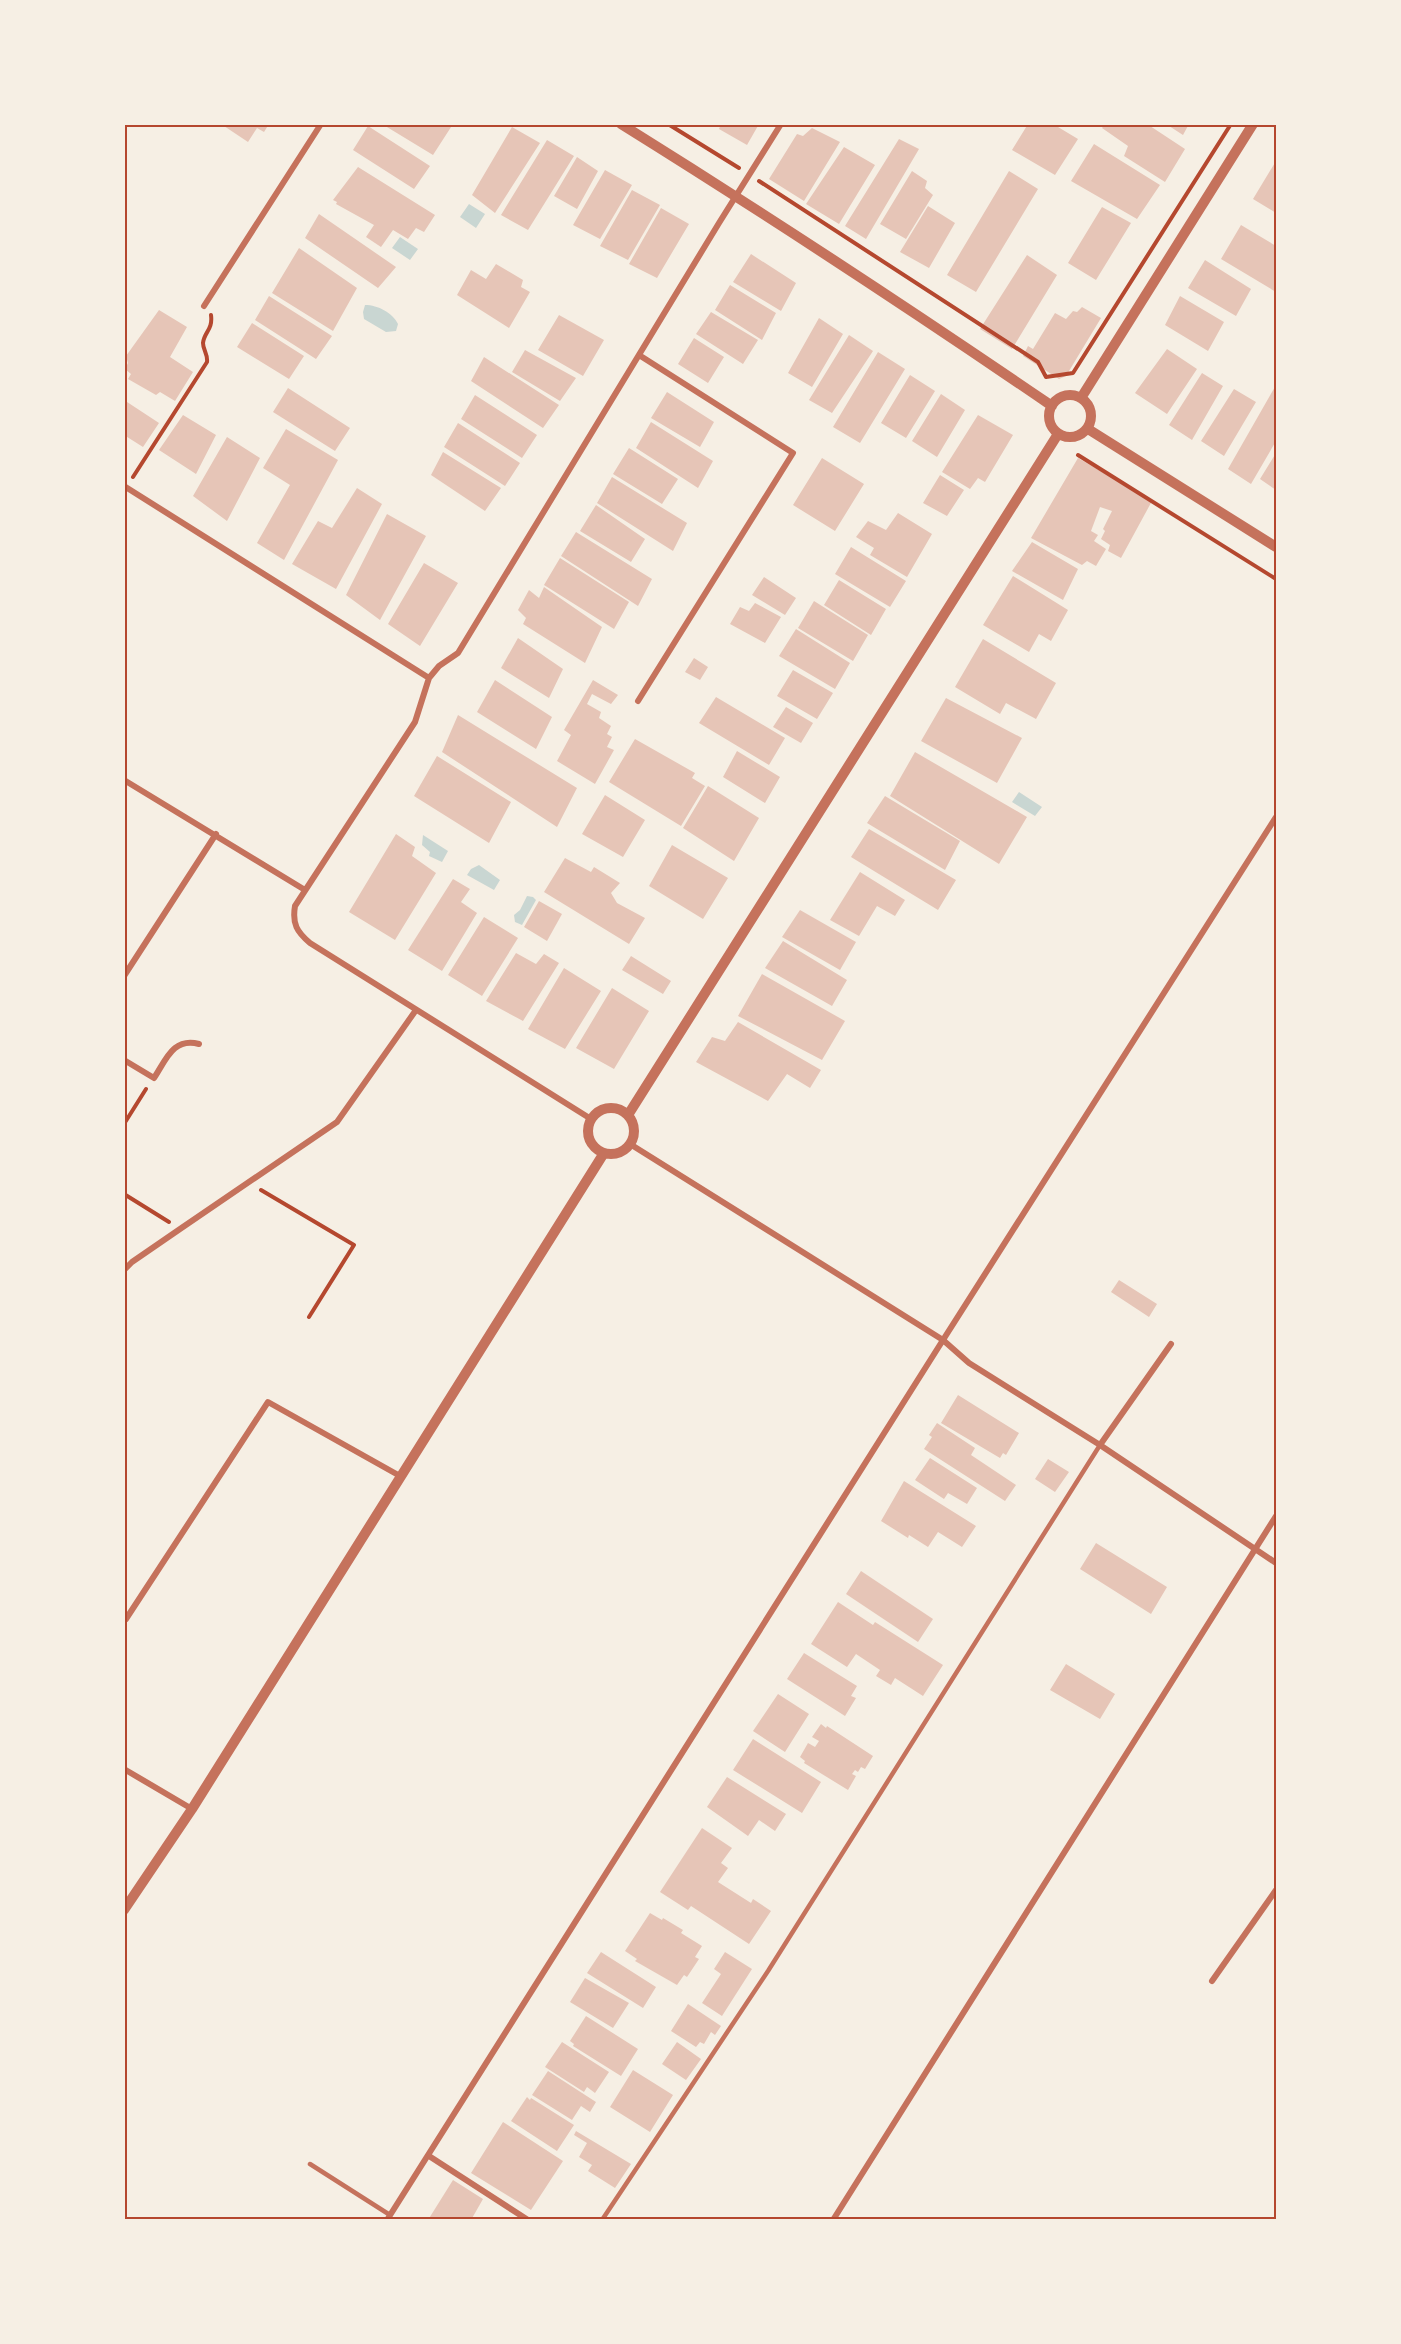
<svg xmlns="http://www.w3.org/2000/svg" width="1401" height="2344" viewBox="0 0 1401 2344" font-family="'DejaVu Sans',sans-serif">
	<rect width="100%" height="100%" fill="#f6efe4"/>
	<!-- water -->
	<path fill="#c9d6d2" d="M469,204L485,214L476,228L460,217Z
		M400,237L418,249L410,260L392,248Z
		M365,305C378,305 393,313 398,324L396,331L386,332L364,319L363,312Z
		M1019,792L1042,807L1035,816L1012,802Z
		M423,835L448,851L442,862L429,856L430,852L422,845Z
		M479,865L500,880L494,890L467,875L471,869Z
		M527,896L533,897L536,900L522,925L515,922L514,915L520,910Z"/>
	<!-- building -->
	<path fill="#e6c5b7" d="M221,124H269L264,132L257,128L248,142Z
		M382,124H453L433,155Z
		M721,124H759L747,145L719,129Z
		M1028,124H1053L1078,139L1055,175L1012,150Z
		M1105,124H1147L1185,149L1165,182L1124,156L1128,146L1102,128Z
		M1166,124H1189L1183,135Z
		M368,126L430,166L414,189L353,150Z
		M512,127L540,143L495,213L472,195Z
		M812,128L840,142L804,201L769,179L797,134L803,136Z
		M899,139L919,149L866,239L845,226Z
		M547,140L574,156L528,230L501,215Z
		M1094,144L1160,185L1137,219L1071,181Z
		M844,147L875,165L839,224L806,204Z
		M577,157L598,171L577,209L554,196Z
		M1276,161V213L1253,199Z
		M358,167L435,215L424,232L416,228L408,239L393,230L381,247L366,237L374,225L336,204L337,202L333,200Z
		M605,170L632,185L600,239L573,225Z
		M912,171L927,181L925,188L933,195L906,239L880,224Z
		M1009,171L1038,189L976,292L947,275Z
		M632,190L660,205L628,260L600,246Z
		M928,206L955,223L929,268L900,252Z
		M1102,207L1131,223L1096,280L1068,263Z
		M661,208L689,224L657,278L629,264Z
		M319,214L396,267L378,288L305,238Z
		M1241,225L1276,246V292L1221,259Z
		M299,248L357,288L333,331L272,293Z
		M751,254L796,283L781,311L733,282Z
		M1027,255L1057,275L1012,349L980,329Z
		M1205,260L1251,289L1236,316L1188,288Z
		M496,264L523,280L521,287L530,292L509,328L457,295L471,270L486,279Z
		M730,285L776,313L762,340L715,310Z
		M269,296L332,336L316,359L255,320Z
		M1180,296L1224,322L1208,351L1165,325Z
		M1082,307L1101,318L1066,376L1059,379L1023,356L1028,346L1033,349L1055,313L1066,319L1073,311L1077,312Z
		M159,310L187,327L170,357L193,372L175,401L160,392L156,395L128,379L131,374L125,369L128,363L126,356Z
		M711,312L758,340L743,364L696,334Z
		M559,315L604,340L583,376L538,350Z
		M819,318L843,334L812,387L788,373Z
		M252,323L304,356L289,379L237,347Z
		M849,335L873,351L832,413L809,400Z
		M694,338L724,357L708,383L678,364Z
		M1167,349L1197,369L1167,414L1135,393Z
		M525,350L576,378L560,401L512,372Z
		M878,352L905,369L860,443L833,427Z
		M484,357L559,405L543,428L471,381Z
		M1202,373L1223,386L1192,440L1169,425Z
		M910,375L935,391L906,438L881,423Z
		M1276,385V441L1251,484L1228,469Z
		M288,388L350,428L335,451L273,412Z
		M1234,389L1256,402L1224,456L1201,441Z
		M667,392L714,422L700,447L651,418Z
		M941,394L965,410L937,457L912,441Z
		M475,395L537,435L522,458L461,419Z
		M124,400L159,423L143,447L124,435Z
		M183,415L216,435L196,474L159,450Z
		M978,415L1013,435L985,482L978,478L970,489L942,472Z
		M651,422L713,461L698,488L636,448Z
		M458,423L520,463L505,486L444,447Z
		M286,429L338,460L284,560L257,543L290,485L263,468Z
		M227,437L260,458L227,521L193,496Z
		M629,448L678,479L662,504L613,474Z
		M443,452L501,488L485,511L431,475Z
		M1276,453V490L1260,479Z
		M822,458L864,484L835,531L793,505Z
		M1078,458L1152,501L1121,558L1108,551L1110,545L1101,539L1105,531L1103,529L1112,511L1100,507L1091,531L1098,535L1094,541L1106,549L1096,566L1087,561L1082,565L1031,538Z
		M940,475L964,490L947,516L923,503Z
		M612,477L687,523L673,551L597,503Z
		M357,488L382,504L336,589L292,564L318,521L332,528Z
		M596,505L645,539L631,562L580,531Z
		M898,513L932,534L907,577L870,555L874,548L856,537L868,521L886,530Z
		M387,514L426,536L380,620L346,595Z
		M576,532L652,579L638,606L561,556Z
		M1032,542L1078,569L1063,600L1012,571Z
		M851,547L906,581L890,607L835,574Z
		M560,558L629,602L614,629L544,585Z
		M424,563L458,583L420,646L388,624Z
		M1013,576L1068,610L1051,641L1039,634L1029,652L983,625Z
		M764,577L796,598L785,615L752,595Z
		M839,580L886,609L871,635L824,605Z
		M544,587L602,627L585,663L523,624L526,618L518,610L529,590L539,598Z
		M814,601L868,635L853,661L798,628Z
		M755,603L781,617L765,643L730,624L740,607L749,611Z
		M796,629L850,663L835,689L779,656Z
		M518,638L563,669L549,698L501,668Z
		M983,639L1056,683L1036,719L1006,703L1000,714L955,687Z
		M694,658L708,667L700,680L685,672Z
		M793,670L833,693L817,719L777,696Z
		M495,680L552,717L536,749L477,712Z
		M593,680L618,695L611,704L592,694L587,704L601,712L599,718L611,726L607,734L612,737L607,747L614,750L595,784L557,761L571,735L564,730Z
		M716,697L785,738L769,765L699,723Z
		M946,698L1022,738L997,783L921,741Z
		M786,707L813,723L801,743L773,727Z
		M458,715L577,788L557,827L442,752Z
		M635,739L695,773L692,778L705,786L681,826L609,782Z
		M737,751L780,777L765,803L723,777Z
		M915,752L1027,817L999,864L890,796Z
		M437,756L511,802L489,843L414,796Z
		M708,786L759,818L734,861L683,828Z
		M605,795L645,820L623,857L582,834Z
		M885,796L960,841L945,870L867,823Z
		M869,829L956,880L938,910L851,857Z
		M396,834L415,847L412,856L436,873L395,940L349,912Z
		M672,845L728,878L703,919L649,886Z
		M565,858L591,872L594,867L620,883L611,893L617,903L645,918L629,944L544,892Z
		M860,872L905,900L895,916L877,906L859,936L830,920Z
		M453,879L470,889L461,902L477,913L442,971L408,950Z
		M539,901L562,914L547,941L524,927Z
		M800,910L856,942L840,970L782,937Z
		M484,917L518,938L482,996L448,975Z
		M783,941L847,980L832,1006L765,968Z
		M516,953L536,964L544,954L559,963L523,1021L486,1001Z
		M631,956L671,981L663,994L622,970Z
		M564,968L601,991L565,1049L528,1029Z
		M762,974L845,1021L822,1060L738,1016Z
		M612,988L649,1011L614,1069L576,1048Z
		M738,1022L821,1070L810,1088L787,1074L768,1101L696,1062L712,1037L725,1041Z
		M1119,1280L1157,1304L1149,1317L1111,1292Z
		M958,1395L1019,1433L1006,1455L1003,1453L1000,1458L941,1423Z
		M937,1423L975,1448L971,1455L1016,1485L1005,1501L924,1449L932,1437L929,1435Z
		M930,1458L977,1488L967,1504L948,1493L944,1499L915,1480Z
		M1048,1459L1069,1472L1055,1492L1035,1479Z
		M904,1481L976,1526L962,1547L938,1532L928,1547L909,1535L908,1538L881,1521Z
		M1096,1543L1167,1587L1151,1614L1080,1569Z
		M861,1571L933,1619L918,1642L846,1594Z
		M838,1602L873,1625L875,1622L943,1665L923,1696L895,1678L891,1685L876,1676L880,1670L856,1654L847,1667L811,1644Z
		M804,1653L857,1686L851,1696L856,1698L845,1716L787,1679Z
		M1066,1664L1115,1694L1100,1719L1050,1690Z
		M778,1694L809,1714L785,1752L753,1731Z
		M821,1724L826,1728L827,1726L873,1756L865,1769L861,1767L858,1772L855,1770L852,1774L856,1776L848,1790L804,1763L805,1761L800,1757L808,1743L815,1747L819,1741L812,1737Z
		M753,1739L821,1782L802,1813L733,1770Z
		M727,1777L786,1814L775,1831L759,1820L748,1836L707,1807Z
		M702,1828L732,1848L721,1863L728,1868L718,1882L751,1903L753,1899L771,1911L749,1944L691,1906L688,1910L660,1892Z
		M650,1913L662,1920L663,1918L683,1930L681,1933L702,1946L695,1957L699,1959L687,1977L684,1975L677,1985L635,1961L637,1959L625,1951Z
		M601,1952L656,1987L643,2008L587,1973Z
		M725,1952L752,1969L722,2016L702,2003L721,1974L714,1969Z
		M585,1978L629,2003L613,2028L570,2002Z
		M688,2004L721,2026L715,2035L711,2032L704,2044L700,2042L696,2047L671,2031Z
		M586,2016L638,2049L621,2076L573,2046L574,2044L570,2041Z
		M562,2042L609,2072L595,2093L587,2087L584,2092L545,2067Z
		M677,2042L701,2059L686,2080L662,2064Z
		M633,2070L673,2095L650,2132L610,2107Z
		M548,2071L596,2102L590,2112L581,2106L572,2120L532,2095Z
		M527,2097L530,2100L531,2098L574,2125L557,2151L511,2121Z
		M503,2122L563,2161L531,2210L471,2173Z
		M576,2131L631,2164L615,2188L588,2171L592,2165L579,2157L587,2143L574,2135Z
		M453,2180L483,2199L471,2220H428Z"/>
	<g fill="none" stroke-linecap="round" stroke-linejoin="round">
		<!-- path -->
		<path stroke="#b5482f" stroke-width="4" d="M668,124L739,168
			M759,181L1038,362L1046,377L1073,373L1231,124
			M1078,455L1276,579
			M133,477L207,362C208,354 203,350 203,343C204,332 213,330 211,315
			M124,1124L146,1089
			M261,1190L354,1245L309,1317
			M124,1194L169,1222"/>
		<!-- service -->
		<path stroke="#c5725c" stroke-width="4.5" d="M310,2164L390,2215
			M602,2220L768,1971L1100,1445"/>
		<!-- minor -->
		<path stroke="#c5725c" stroke-width="6" d="M204,306L321,124
			M124,486L429,678
			M638,701L793,453L639,355
			M124,780L305,890
			M124,976L216,834
			M124,1060L154,1078C166,1060 173,1037 199,1044
			M591,1119L310,943C297,932 292,924 295,906L415,722L429,678L439,666L458,653L719,223L781,124
			M630,1144L943,1340L969,1363L1100,1445L1276,1563
			M124,1270L132,1262L180,1229L337,1122L416,1010
			M1100,1445L1171,1344
			M126,1619L268,1402L400,1476
			M124,1769L192,1809
			M1212,1981L1276,1890
			M429,2156L528,2220
			M387,2220L943,1340L1276,817
			M833,2220L1276,1516"/>
		<!-- tertiary -->
		<path stroke="#c5725c" stroke-width="10" d="M621,124C767,215 910,309 1052,406
			M1049 416a21 21 0 1 1 42 0a21 21 0 1 1-42 0Z
			M1081,398L1253,124
			M1088,429L1276,547
			M588 1131a23 23 0 1 1 46 0a23 23 0 1 1-46 0Z
			M628,1115L1058,434
			M124,1910L192,1809L604,1153"/>
	</g>
	<!-- border -->
	<rect width="1401" height="2344" fill="none" stroke="#f6efe4" stroke-width="252"/>
	<rect x="126" y="126" width="1149" height="2092" fill="none" stroke="#b5482f" stroke-width="2"/>
</svg>
